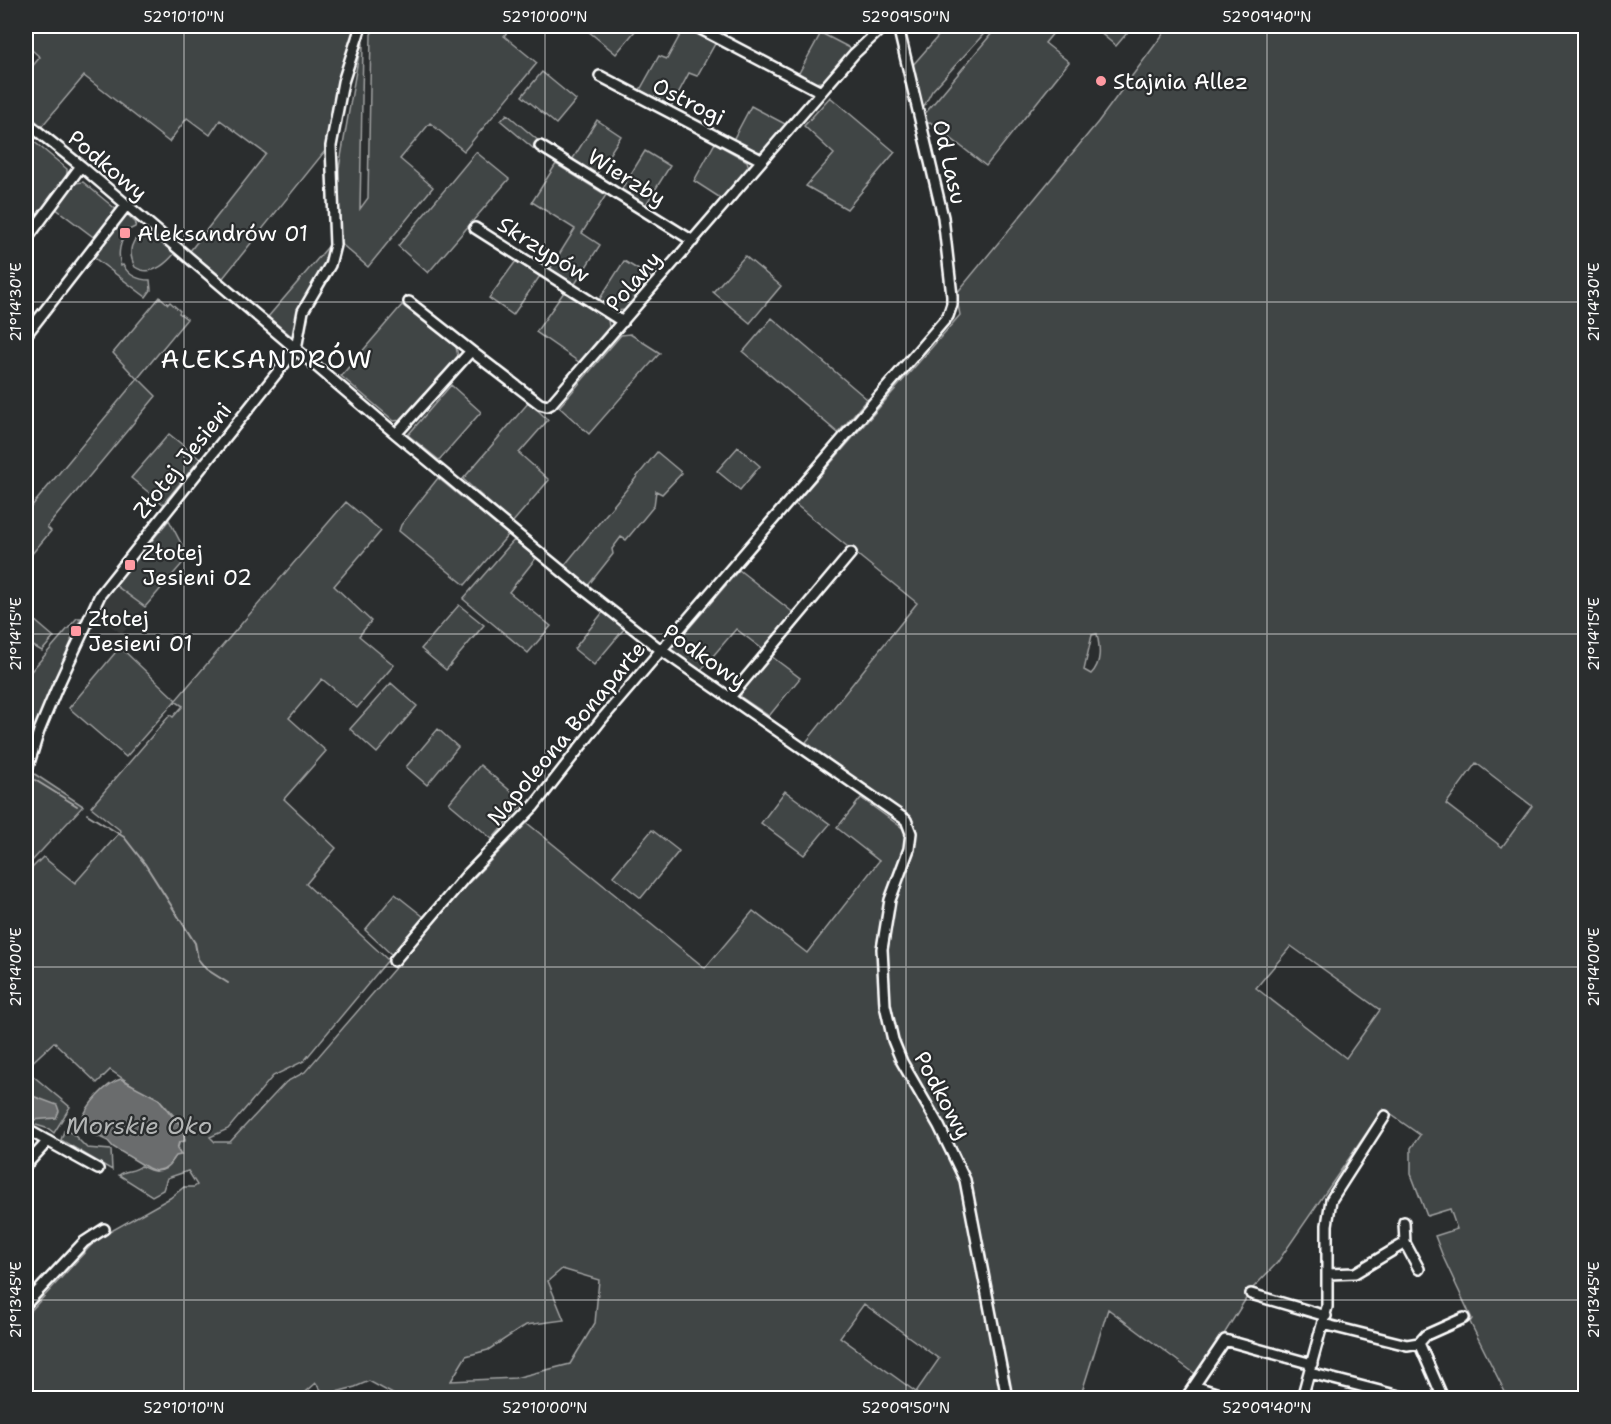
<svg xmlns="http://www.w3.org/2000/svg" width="1611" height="1424" viewBox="0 0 1611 1424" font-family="'Shantell Sans',sans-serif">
	<rect width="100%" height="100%" fill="#2a2d2e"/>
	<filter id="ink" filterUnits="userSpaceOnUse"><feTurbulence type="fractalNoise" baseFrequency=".0167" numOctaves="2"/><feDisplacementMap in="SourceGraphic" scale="12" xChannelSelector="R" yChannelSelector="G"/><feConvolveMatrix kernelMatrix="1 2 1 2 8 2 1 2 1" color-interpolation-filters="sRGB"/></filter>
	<g filter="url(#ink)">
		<!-- built -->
		<path fill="#373a3b" d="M115,585L145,607L122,634L99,617L106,598Z"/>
		<!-- green -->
		<path fill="#414445" stroke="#a0a2a2" stroke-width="1.5" fill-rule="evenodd" d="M26,26H357L329,146L223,278L190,251L266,154L220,120L210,135L187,118L169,142L84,76L42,126L26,113V74L40,57L26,45Z
			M377,26H512L504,36L537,63L464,151L430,123L400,159L433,187L368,267L338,241L339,168L360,48L363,44L360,209L368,198L371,34Z
			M582,26H629L635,31L616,54Z
			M685,26L716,42L697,76L689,73L671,107L640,90L659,56L667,59Z
			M947,26H991L932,91L922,110L912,66Z
			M998,26H1059L1045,43L1069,62L986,166L930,122L926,125L923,116Z
			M1092,26H1133L1116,46Z
			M1169,26H1585V1398H1508L1470,1322L1472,1319L1444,1259L1435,1236L1457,1229L1450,1209L1427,1216L1411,1174V1148L1420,1135L1383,1109L1277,1263L1252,1289L1198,1376L1108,1309L1080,1398H400L369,1381L355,1387L325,1395L316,1383L306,1392L305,1398H26V1316L97,1239L170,1198L184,1187H194L197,1185L188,1171L167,1178L163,1190L152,1196L119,1175C126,1170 134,1172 141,1166C145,1168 150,1171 155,1171C177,1172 179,1141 183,1126L159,1099L140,1090L110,1070L97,1083L54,1042L26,1068V874L43,857L75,883L121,831L91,807L170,715L173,717L183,706L175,701L126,757L69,708L120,647L176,700L346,502L381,531L334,586L371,621L359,636L394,665L357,708L322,679L289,718L326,751L284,799L336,848L306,884L388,960L304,1061L273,1076L228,1129L210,1137L215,1142H230L286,1082L305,1072L464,888L527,823L705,968L753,911L807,953L879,861L837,828L861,798L904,829L913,821L806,742L917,603L795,504L960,315L956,294L1098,122ZM1097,634C1100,648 1102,663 1091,674L1084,670L1092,635ZM1476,763L1532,806L1502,847L1446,804ZM1291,946L1380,1010L1346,1058L1256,988ZM562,1269L599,1280L595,1323L570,1364L515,1378L451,1381L466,1356L488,1350L526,1325L564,1320L548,1281ZM864,1304L939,1359L916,1392L840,1337Z
			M821,33L852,49L825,81L815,83L799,73Z
			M542,72L576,100L556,124L522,96Z
			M830,97L895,152L847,209L806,186L834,154L804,126Z
			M751,106L787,125L764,151L755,152L733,140Z
			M507,114L540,142L534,149L501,121Z
			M597,120L621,136L596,175L572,160Z
			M32,140L67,169V177L26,231V148Z
			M715,143L747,161L749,168L722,199L694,181Z
			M645,151L670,166L645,206L621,190Z
			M476,152L509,179L428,273L398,246Z
			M556,164L606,195L582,233L600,245L575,284L550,269L575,229L532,202Z
			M83,182L118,211L96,239L55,208L75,183Z
			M124,215H128L136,223L135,227L129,230L127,229L122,234L124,236C119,247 118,255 121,266L123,265C129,276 138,280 150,280L151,290L146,297L92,256Z
			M147,234L152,235L175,253C165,265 150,277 135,267C128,253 129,237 147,234Z
			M332,242L326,264L300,311L294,338L268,317Z
			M745,256L781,286L750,323L713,292Z
			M516,261L540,276L513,315L489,298Z
			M624,261L652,278L625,310L616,311L599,300Z
			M564,292L608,320L609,327L579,362L536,332Z
			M160,297L168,304L170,302L180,311L179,313L187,319L138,378L156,396L47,527L51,531L26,561V513L137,379L113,353Z
			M402,305L456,347L458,356L401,420L394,421L341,376Z
			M772,318L867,399L838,433L743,352Z
			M630,334L660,353L589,434L559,407L621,335Z
			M451,385L481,412L439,460L408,435Z
			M529,402L548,420L519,453L549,480L512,523L463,479Z
			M169,434L200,459L163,504L131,478Z
			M738,447L760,466L740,490L717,471Z
			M657,452L682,473L662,494L656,491L654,506L626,540L621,537L612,549L613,554L587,587L564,566Z
			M438,478L508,535L465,585L399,531L401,525Z
			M169,520L188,557L145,607L115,585Z
			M514,540L536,558L509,592L551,626L528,653L463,599Z
			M739,570L795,614L765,651L736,629L701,670L671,649Z
			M459,605L484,625L446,670L421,649Z
			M603,612L624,629L594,665L574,649Z
			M26,613L54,637L42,651L26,642Z
			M77,618H81L71,640L73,642L26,746V677Z
			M771,656L800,678L769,716L741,697V693Z
			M391,683L417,706L377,753L350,729Z
			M438,729L458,747L427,785L406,767Z
			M480,765L521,800V806L492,839L449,803Z
			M33,773L83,806L31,862L26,858L27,834L26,806Z
			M785,791L830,824L804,855L761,823Z
			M652,830L679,851L641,898L613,876Z
			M395,894L424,917L392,955L365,930Z
			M26,1070L70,1107L54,1133L49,1129L26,1122Z
			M64,1131L72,1133L87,1148L111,1150L112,1170L61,1140Z"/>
		<!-- water -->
		<path fill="#6a6c6d" stroke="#a6a7a7" stroke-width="1.5" d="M121,1079L159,1099L176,1121L183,1126L185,1141L179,1142L177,1149L181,1155L176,1156L170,1164L163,1169L155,1171L148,1168L113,1147L108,1141L93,1134L82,1120C86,1106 106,1083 121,1079Z
			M30,1095L57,1105L59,1111L56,1118L32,1120L26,1116V1096Z"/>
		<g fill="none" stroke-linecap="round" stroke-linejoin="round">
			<!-- stream -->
			<path stroke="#a6a7a7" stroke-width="2" d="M35,780L77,806
				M87,814L124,837L145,864L195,943L198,959L206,969L228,983"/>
			<defs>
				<path id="minor" d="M695,26L821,92
					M600,76L761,160
					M26,122L81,166L396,434L587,592L661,650L906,820L911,833L909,849L890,900L882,949L885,1005L893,1040L902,1062L939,1126L965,1180L1007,1398
					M540,146L693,241
					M475,228L623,322
					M26,240L81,166
					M409,302L471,351
					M26,335L126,206
					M396,434L471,351L540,404L547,406L551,404L854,54L884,26
					M730,697L851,553
					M26,773L39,731L56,690L100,595L296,349L303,311L330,265L335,245L331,146L343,82L361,26
					M394,961L466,876L534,806L602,719L948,316L952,304V296L943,217L898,26
					M26,1129L98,1169
					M26,1165L48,1141
					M1404,1222L1405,1243L1419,1269
					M1328,1274L1355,1273L1405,1243
					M1251,1294L1326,1316
					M26,1304L84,1242L104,1229
					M1323,1324L1407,1345L1419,1343L1443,1398
					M1419,1343L1426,1335L1464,1318
					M1310,1373L1407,1398
					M1194,1386L1231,1398
					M1186,1398L1225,1340L1312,1364
					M1302,1398L1327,1307V1225L1331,1200L1385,1116"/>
			</defs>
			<!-- minor casing -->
			<use href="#minor" stroke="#fff" stroke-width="14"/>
			<!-- minor -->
			<use href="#minor" stroke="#2a2d2e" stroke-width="9"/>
		</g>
	</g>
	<!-- ticks -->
	<path fill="none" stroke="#fff" stroke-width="1.5" stroke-opacity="0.45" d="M184,26V1398M545,26V1398M906,26V1398M1267,26V1398M26,302H1586M26,634H1586M26,967H1586M26,1300H1586"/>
	<!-- markers -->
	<g fill="#ff9aa2" stroke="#2a2d2e" stroke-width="2">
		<circle cx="1101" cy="81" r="6"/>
		<rect x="119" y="227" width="12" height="12" rx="3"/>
		<rect x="124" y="559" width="12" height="12" rx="3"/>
		<rect x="70" y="625" width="12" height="12" rx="3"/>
	</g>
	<g text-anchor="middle" stroke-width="4.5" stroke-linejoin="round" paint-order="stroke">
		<!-- poi labels -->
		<g font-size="22" fill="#fff" stroke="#2a2d2e" text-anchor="start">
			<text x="1113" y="89">Stajnia Allez</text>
			<text x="137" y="241">Aleksandrów 01</text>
			<text x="142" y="560">Złotej<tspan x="142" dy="25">Jesieni 02</tspan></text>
			<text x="88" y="626">Złotej<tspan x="88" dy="25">Jesieni 01</tspan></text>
		</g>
		<!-- street labels -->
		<g font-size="22" fill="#fff" stroke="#2a2d2e">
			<text transform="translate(689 101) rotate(27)" y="8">Ostrogi</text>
			<text transform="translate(950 162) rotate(77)" y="8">Od Lasu</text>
			<text transform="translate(108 165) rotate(40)" y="8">Podkowy</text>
			<text transform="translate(627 177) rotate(32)" y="8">Wierzby</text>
			<text transform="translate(544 249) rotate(32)" y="8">Skrzypów</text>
			<text transform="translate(633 281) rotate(-49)" y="8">Polany</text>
			<text transform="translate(182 460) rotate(-51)" y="8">Złotej Jesieni</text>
			<text transform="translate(705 656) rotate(35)" y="8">Podkowy</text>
			<text transform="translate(566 733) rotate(-50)" y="8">Napoleona Bonaparte</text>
			<text transform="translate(943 1095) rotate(62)" y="8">Podkowy</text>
		</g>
		<!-- water labels -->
		<g font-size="24" font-style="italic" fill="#b4b6b6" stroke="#2a2d2e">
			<text x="139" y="1134">Morskie Oko</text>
		</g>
		<!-- quarter labels -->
		<g font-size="26" letter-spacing="1.5" fill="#fff" stroke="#2a2d2e">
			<text x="267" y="368">ALEKSANDRÓW</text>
		</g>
	</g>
	<!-- margin -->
	<rect width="1611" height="1424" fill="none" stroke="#2a2d2e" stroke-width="66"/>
	<rect x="33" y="33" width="1545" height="1358" fill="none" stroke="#fff" stroke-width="2"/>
	<g font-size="15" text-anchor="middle" fill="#fff">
		<text x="184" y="22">52°10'10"N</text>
		<text x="545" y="22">52°10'00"N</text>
		<text x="906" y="22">52°09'50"N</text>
		<text x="1267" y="22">52°09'40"N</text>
		<text transform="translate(1594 302) rotate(-90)" y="5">21°14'30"E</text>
		<text transform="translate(16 302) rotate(-90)" y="5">21°14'30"E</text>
		<text transform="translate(1594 634) rotate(-90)" y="5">21°14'15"E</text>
		<text transform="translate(16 634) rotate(-90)" y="5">21°14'15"E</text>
		<text transform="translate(1594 967) rotate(-90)" y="5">21°14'00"E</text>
		<text transform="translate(16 967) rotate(-90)" y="5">21°14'00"E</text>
		<text transform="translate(1594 1300) rotate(-90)" y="5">21°13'45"E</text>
		<text transform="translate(16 1300) rotate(-90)" y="5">21°13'45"E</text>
		<text x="184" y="1413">52°10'10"N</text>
		<text x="545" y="1413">52°10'00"N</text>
		<text x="906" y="1413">52°09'50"N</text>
		<text x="1267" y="1413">52°09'40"N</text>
	</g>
</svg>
